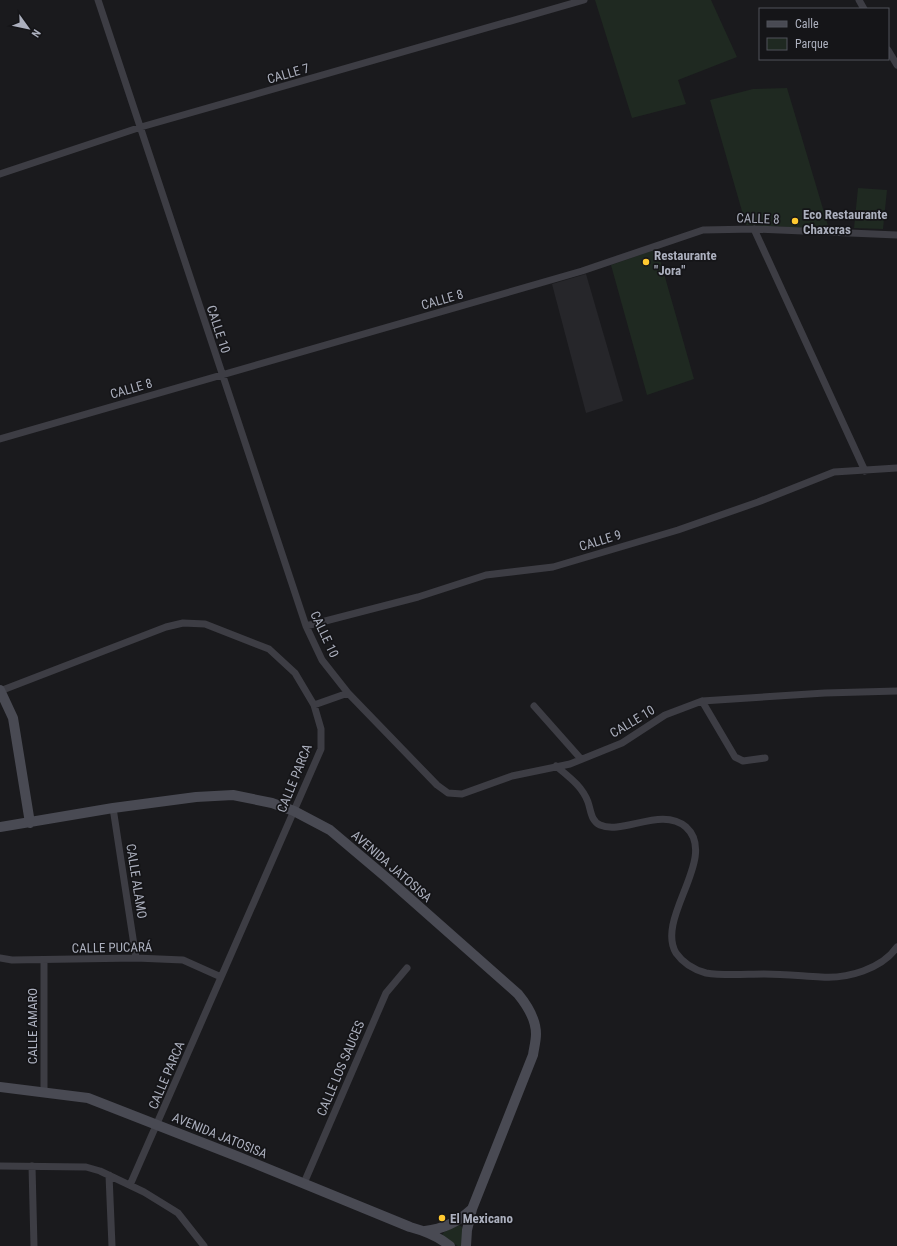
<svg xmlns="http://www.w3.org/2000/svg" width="897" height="1246" viewBox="0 0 897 1246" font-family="'Roboto Condensed',sans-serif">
	<rect width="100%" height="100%" fill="#1a1a1d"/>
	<!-- built -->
	<path fill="#26262a" d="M586,274L623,401L586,413L552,284Z"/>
	<!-- green -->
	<path fill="#1f2921" d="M595,0H711L737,57L678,80L686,104L632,118Z
		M787,88L790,98L829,229L746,225L710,100L753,89Z
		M858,188L887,190L883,229L854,228Z
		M657,249L694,379L647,395L611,265Z
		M459,1225L462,1227V1246H458L443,1238L442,1235L444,1232Z"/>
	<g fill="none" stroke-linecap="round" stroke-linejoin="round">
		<!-- street -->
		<path stroke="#3d3d44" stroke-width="7" d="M98,0L306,626L322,660L348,693L437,785L448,793L462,794L512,776L570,764L622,743L665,715L702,701L825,693L897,691
			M859,0L864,9
			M888,50L897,65
			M0,174L141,127L584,0
			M754,229L865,471
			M0,439L582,271L703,230L754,229L897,235
			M306,626L418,597L486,575L553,567L678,530L758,502L834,472L897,468
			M0,691L166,627L183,623L205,624L269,649L295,673L314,705L321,729V749L130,1185
			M702,701L735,757L743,761L765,758
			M314,705L348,693
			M534,706L581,759
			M556,766C569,777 582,786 588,802C591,811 591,821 600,825C623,835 662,806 686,827C719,857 655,918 676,953C683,963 695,970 706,973C724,976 746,974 764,974C783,974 802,976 821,977C847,979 882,969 897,947
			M113,808L136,958
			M0,958L12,960L136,958L183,960L221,977
			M44,960V1092
			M0,1166L86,1167L100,1171L144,1192L170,1208L178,1213L204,1246
			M32,1166L34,1246
			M109,1175L112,1246
			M304,1183L386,993L407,968"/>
		<!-- secondary -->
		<path stroke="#494a53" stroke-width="10" d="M0,690L13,718L30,823
			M0,827L113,808L196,797L233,795L272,803L294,811L330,830L388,879L518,994C527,1005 536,1019 536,1034C536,1041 534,1048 533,1055L472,1209L467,1230L466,1246
			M0,1087L88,1098L239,1157L410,1227C425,1231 438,1236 450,1246
			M425,1231C444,1229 458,1222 472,1209"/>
	</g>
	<!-- markers -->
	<g fill="#ffc930" stroke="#151518" stroke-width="1.5">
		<circle cx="795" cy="221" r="4"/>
		<circle cx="646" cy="262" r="4"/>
		<circle cx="442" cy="1218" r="4"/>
	</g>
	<g text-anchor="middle" stroke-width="3.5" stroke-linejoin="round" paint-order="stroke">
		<!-- street labels -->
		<g font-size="13" fill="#acb0be" stroke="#151518">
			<text transform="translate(288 73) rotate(-16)" y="5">CALLE 7</text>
			<text transform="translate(758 218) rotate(2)" y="5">CALLE 8</text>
			<text transform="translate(442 299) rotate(-16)" y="5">CALLE 8</text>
			<text transform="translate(219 329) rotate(72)" y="5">CALLE 10</text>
			<text transform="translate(131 388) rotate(-16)" y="5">CALLE 8</text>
			<text transform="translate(600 540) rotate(-17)" y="5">CALLE 9</text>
			<text transform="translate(325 634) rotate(65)" y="5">CALLE 10</text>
			<text transform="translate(632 721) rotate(-31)" y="5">CALLE 10</text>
			<text transform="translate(294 778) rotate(-68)" y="5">CALLE PARCA</text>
			<text transform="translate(392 866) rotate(41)" y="5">AVENIDA JATOSISA</text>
			<text transform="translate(137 881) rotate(81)" y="5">CALLE ALAMO</text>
			<text transform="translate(112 947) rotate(-1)" y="5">CALLE PUCARÁ</text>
			<text transform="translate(32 1026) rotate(-90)" y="5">CALLE AMARO</text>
			<text transform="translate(340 1068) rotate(-67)" y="5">CALLE LOS SAUCES</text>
			<text transform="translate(166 1075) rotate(-67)" y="5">CALLE PARCA</text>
			<text transform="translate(220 1135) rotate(22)" y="5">AVENIDA JATOSISA</text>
		</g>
		<!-- poi labels -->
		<g font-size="13" font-weight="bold" fill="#acb0be" stroke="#151518" text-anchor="start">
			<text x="803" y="219">Eco Restaurante<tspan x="803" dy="15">Chaxcras</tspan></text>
			<text x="654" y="260">Restaurante<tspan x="654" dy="15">"Jora"</tspan></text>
			<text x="450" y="1223">El Mexicano</text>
		</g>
	</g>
	<!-- legend -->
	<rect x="759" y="8" width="130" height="52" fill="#151518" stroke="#51535a"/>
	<rect x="767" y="21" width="20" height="6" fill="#494a53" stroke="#51535a"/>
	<text x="795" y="28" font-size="12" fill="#acb0be">Calle</text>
	<rect x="767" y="38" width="20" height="12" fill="#1f2921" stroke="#51535a"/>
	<text x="795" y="48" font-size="12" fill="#acb0be">Parque</text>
	<!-- north arrow -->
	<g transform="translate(28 28) rotate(123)" stroke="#151518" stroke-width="3" paint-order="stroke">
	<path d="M0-3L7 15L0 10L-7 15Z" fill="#acb0be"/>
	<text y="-6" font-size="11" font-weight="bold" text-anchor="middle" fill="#acb0be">N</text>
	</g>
</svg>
